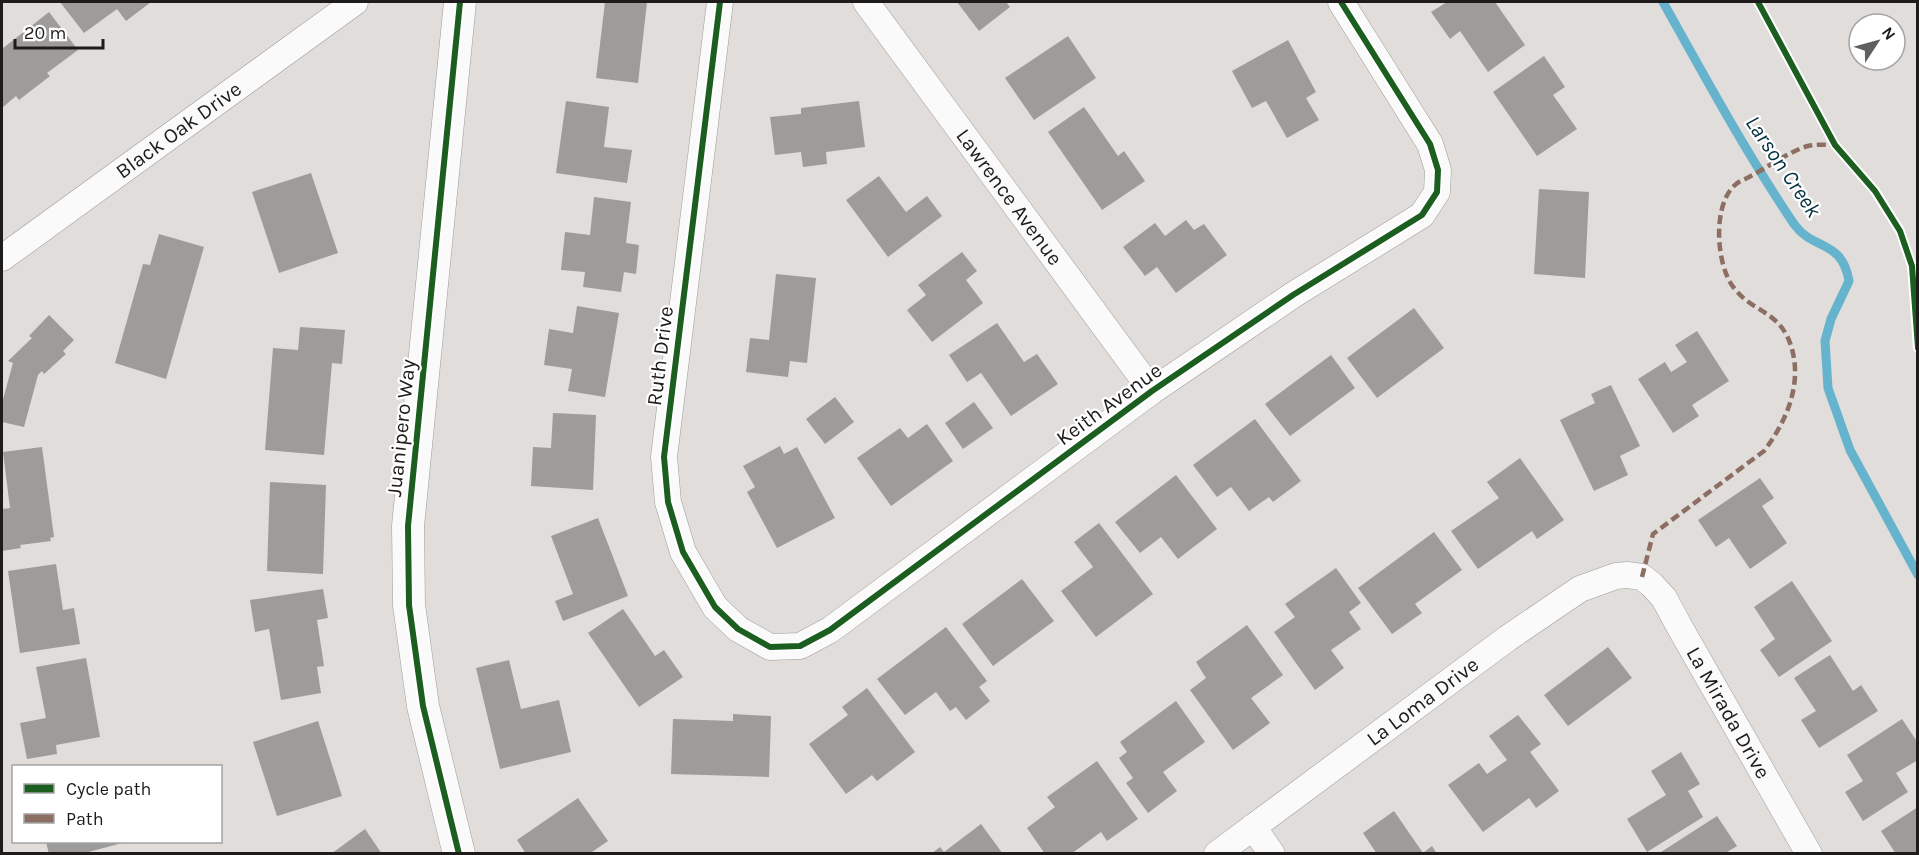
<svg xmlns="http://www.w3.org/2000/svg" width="1919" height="855" viewBox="0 0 1919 855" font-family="Karla,sans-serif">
	<rect width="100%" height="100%" fill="#e0dddb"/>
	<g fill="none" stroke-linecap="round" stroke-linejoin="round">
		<!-- stream -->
		<path stroke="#65b3cd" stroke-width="9" d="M1663,2C1705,77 1746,153 1794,224C1813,251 1842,239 1849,281L1831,319L1825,341L1828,388L1850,450L1918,575"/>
	</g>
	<!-- building -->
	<path fill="#9d9c9a" d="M60,2H151L126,21L117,9L84,33Z
		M605,2H647L638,83L596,78Z
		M957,2H1006L1010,7L979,31Z
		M1447,2H1495L1525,45L1488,72L1460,31L1450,39L1431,12Z
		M49,12L78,50L47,73L50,76L19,100L16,96L2,108V49Z
		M1068,36L1096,78L1034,120L1005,78Z
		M1288,40L1316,92L1306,98L1319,120L1287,138L1266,101L1252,108L1232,71Z
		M1544,56L1565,87L1553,95L1577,129L1537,156L1493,92Z
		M566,101L609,107L604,147L632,150L627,183L556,173Z
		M859,101L865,147L826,152L827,164L803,167L801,152L775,155L770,117L801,114V108Z
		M1084,107L1118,156L1124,151L1145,181L1102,210L1048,132Z
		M311,173L338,253L279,273L252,192Z
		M879,176L906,212L927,196L942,216L888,257L846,200Z
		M1539,189L1589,192L1585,278L1534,274Z
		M594,197L631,202L626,243L639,245L636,274L624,272L621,292L583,287L585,272L561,270L565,232L590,235Z
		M1186,220L1194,230L1204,224L1227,255L1176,293L1157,267L1145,276L1123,247L1155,223L1165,236Z
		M159,234L204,247L166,379L115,363L143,264L150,265Z
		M962,252L977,271L966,280L983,303L932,342L907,310L926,295L918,285Z
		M776,274L816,278L807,363L790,361L788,377L746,372L750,338L769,340Z
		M577,306L619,313L605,397L568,391L572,369L544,365L549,329L573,333Z
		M1414,308L1444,348L1377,398L1347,358Z
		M49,315L74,340L63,351L66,354L44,374L42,371L38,375L24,427L2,422V403L13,363L8,361L32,338L29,336Z
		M997,323L1024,362L1037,354L1058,384L1011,416L981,373L967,382L949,355Z
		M300,327L345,330L342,364L332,363L324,455L265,450L273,348L298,350Z
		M1697,331L1729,381L1692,405L1699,416L1673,433L1638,379L1665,362L1671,372L1687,362L1675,345Z
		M1331,355L1355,388L1290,436L1265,404Z
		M1611,385L1640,446L1620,456L1628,475L1594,491L1560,420L1595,403L1591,394Z
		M835,397L854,422L825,444L806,419Z
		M974,402L993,428L963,449L945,423Z
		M553,413L596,415L593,490L531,486L533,447L551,448Z
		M1255,419L1301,481L1273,502L1269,497L1249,511L1231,487L1217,497L1193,465Z
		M927,424L953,461L891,506L857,458L900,428L908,438Z
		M780,446L784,454L797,447L835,518L777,548L747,492L755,487L743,466Z
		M42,447L54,537L50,538L51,541L20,545L21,548L2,551V509L10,508L3,452Z
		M1520,458L1564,520L1537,539L1532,531L1478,569L1451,531L1499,498L1487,482Z
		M1176,475L1217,529L1178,559L1161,537L1140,553L1115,522Z
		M1760,478L1774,498L1762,506L1787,543L1750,569L1729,538L1716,547L1698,520Z
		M270,482L326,485L323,574L267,571Z
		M598,518L628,596L563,621L555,601L573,594L551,536Z
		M1099,523L1153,594L1096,637L1061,591L1093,567L1074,542Z
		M1434,532L1462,570L1415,604L1422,613L1392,634L1358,588Z
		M56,564L63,610L74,608L80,644L20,653L8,571Z
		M1336,568L1361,603L1349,612L1361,629L1331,650L1344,668L1315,690L1274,632L1295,617L1285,604Z
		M1022,579L1054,621L993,666L962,624Z
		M1792,581L1832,641L1779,677L1760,650L1775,639L1754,607Z
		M323,589L328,618L317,620L324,666L317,667L321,693L281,700L269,629L255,632L250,600Z
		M623,609L655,656L664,650L683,677L639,707L588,633Z
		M1247,625L1283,675L1251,698L1270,723L1233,750L1190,690L1206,678L1196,662Z
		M946,627L987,681L979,687L990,701L966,720L956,707L950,711L936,692L905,715L877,679Z
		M1608,647L1632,678L1568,726L1544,695Z
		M1830,655L1853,691L1861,685L1878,711L1819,748L1801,720L1816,711L1794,678Z
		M86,658L100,737L56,745L57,754L27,759L20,723L46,718L36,667Z
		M509,660L521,709L559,700L571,752L500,769L476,668Z
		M867,688L915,752L877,781L872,775L846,794L809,744L848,715L842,707Z
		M1176,701L1205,742L1163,772L1177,791L1148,813L1126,783L1133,778L1119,758L1127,752L1120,742Z
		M733,714L771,716L769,777L671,774L673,719L733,721Z
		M1518,715L1541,744L1530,752L1559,791L1536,808L1529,798L1483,832L1448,785L1479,763L1487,774L1507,760L1489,736Z
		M1902,719L1918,743V760L1896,773L1908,792L1863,821L1845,792L1863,781L1847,755Z
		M318,721L342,796L277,816L253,742Z
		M1681,752L1700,784L1688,791L1703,817L1647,852L1627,819L1666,795L1651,771Z
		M1097,761L1138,819L1107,841L1101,832L1071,854H1045L1027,828L1055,807L1047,797Z
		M578,798L608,841L589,854H526L517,840Z
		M1918,807V854H1896L1881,831Z
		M1394,811L1423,853L1432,846L1437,854H1377L1363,833Z
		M1717,816L1737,846L1724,854H1658Z
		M981,824L1003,854H931L940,847L944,852Z
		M365,829L382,854H331Z
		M46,842H126L81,854H49Z"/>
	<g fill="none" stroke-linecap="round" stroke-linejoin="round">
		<defs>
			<g id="minor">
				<path d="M720,2L664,457L668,502L683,552L715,607L738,629L770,647L800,646L830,630L1152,391L1293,295L1422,215L1437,192L1438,170L1430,144L1341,2"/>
				<path id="s1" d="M866,2L1152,391"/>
				<path id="s2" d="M2,258L355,2"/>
				<path d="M1253,827L1272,854"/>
				<path id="s3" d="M1217,854L1508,638L1580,589L1616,576L1627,575L1642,577L1652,585L1664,598L1679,626L1809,854"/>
			</g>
			<path id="tertiary" d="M459,854L423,706L409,605L408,526L460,2"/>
		</defs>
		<!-- minor casing -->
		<use href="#minor" stroke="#9f9d9b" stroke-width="27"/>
		<!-- tertiary casing -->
		<use href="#tertiary" stroke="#9f9d9b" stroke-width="33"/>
		<!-- minor -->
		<use href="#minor" stroke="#fafafa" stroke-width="26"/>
		<!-- tertiary -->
		<use href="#tertiary" stroke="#fafafa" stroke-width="32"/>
		<!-- quiet -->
		<path stroke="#8d6e63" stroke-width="4.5" stroke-dasharray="9 4.5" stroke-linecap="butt" d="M1642,577L1653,534L1764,451C1786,422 1802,386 1792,349C1781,310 1754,314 1734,288C1716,266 1712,205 1735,185C1739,181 1746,179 1751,176C1766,168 1792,150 1808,146C1816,144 1826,145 1835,145"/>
		<defs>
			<path id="cycleway" d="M720,2L664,457L668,502L683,552L715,607L738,629L770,647L800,646L830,630L1152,391L1293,295L1422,215L1437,192L1438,170L1430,144L1341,2
				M1758,2L1835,145L1875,191L1900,231L1912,266L1918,348
				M459,854L423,706L409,605L408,526L460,2"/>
		</defs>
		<!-- cycleway casing -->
		<use href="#cycleway" stroke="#fff" stroke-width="10"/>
		<!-- cycleway -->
		<use href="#cycleway" stroke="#1b5e20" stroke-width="6"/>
	</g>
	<g text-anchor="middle" stroke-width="4.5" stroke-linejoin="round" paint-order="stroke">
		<!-- street labels -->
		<g font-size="21" fill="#1e1c1b" stroke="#fff">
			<text dy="7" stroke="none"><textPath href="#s2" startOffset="218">Black Oak Drive</textPath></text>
			<text dy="7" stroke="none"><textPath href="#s1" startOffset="242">Lawrence Avenue</textPath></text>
			<text transform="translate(660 356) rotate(-83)" y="7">Ruth Drive</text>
			<text transform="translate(1109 404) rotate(-36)" y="7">Keith Avenue</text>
			<text transform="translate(401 428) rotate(-84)" y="7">Juanipero Way</text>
			<text dy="7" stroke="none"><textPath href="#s3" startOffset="256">La Loma Drive</textPath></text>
			<text dy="7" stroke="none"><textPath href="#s3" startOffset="676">La Mirada Drive</textPath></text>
		</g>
		<!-- water labels -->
		<g font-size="22" font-style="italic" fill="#003141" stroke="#fff">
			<text transform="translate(1784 166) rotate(56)" y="8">Larson Creek</text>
		</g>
	</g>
	<!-- border -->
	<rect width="1919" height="855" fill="none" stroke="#1e1c1b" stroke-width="6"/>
	<!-- legend -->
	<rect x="12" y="765" width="210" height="78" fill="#ffffff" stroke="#a5a4a4" stroke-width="1.5"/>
	<rect x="24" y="784" width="30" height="9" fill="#1b5e20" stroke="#a5a4a4" stroke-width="1.5"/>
	<text x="66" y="795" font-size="18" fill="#1e1c1b">Cycle path</text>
	<rect x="24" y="814" width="30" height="9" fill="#8d6e63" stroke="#a5a4a4" stroke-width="1.5"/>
	<text x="66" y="825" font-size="18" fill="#1e1c1b">Path</text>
	<!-- north arrow -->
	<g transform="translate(1877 42) rotate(54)"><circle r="28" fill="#ffffff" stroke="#a5a4a4" stroke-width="1.5"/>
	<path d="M0-4.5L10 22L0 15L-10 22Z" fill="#62605e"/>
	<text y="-9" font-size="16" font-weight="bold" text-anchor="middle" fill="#1e1c1b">N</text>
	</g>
	<!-- scale -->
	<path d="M15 39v9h88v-9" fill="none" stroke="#1e1c1b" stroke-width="3"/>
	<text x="24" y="39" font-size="18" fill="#1e1c1b" stroke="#ffffff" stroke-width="4.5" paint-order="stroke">20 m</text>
</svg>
